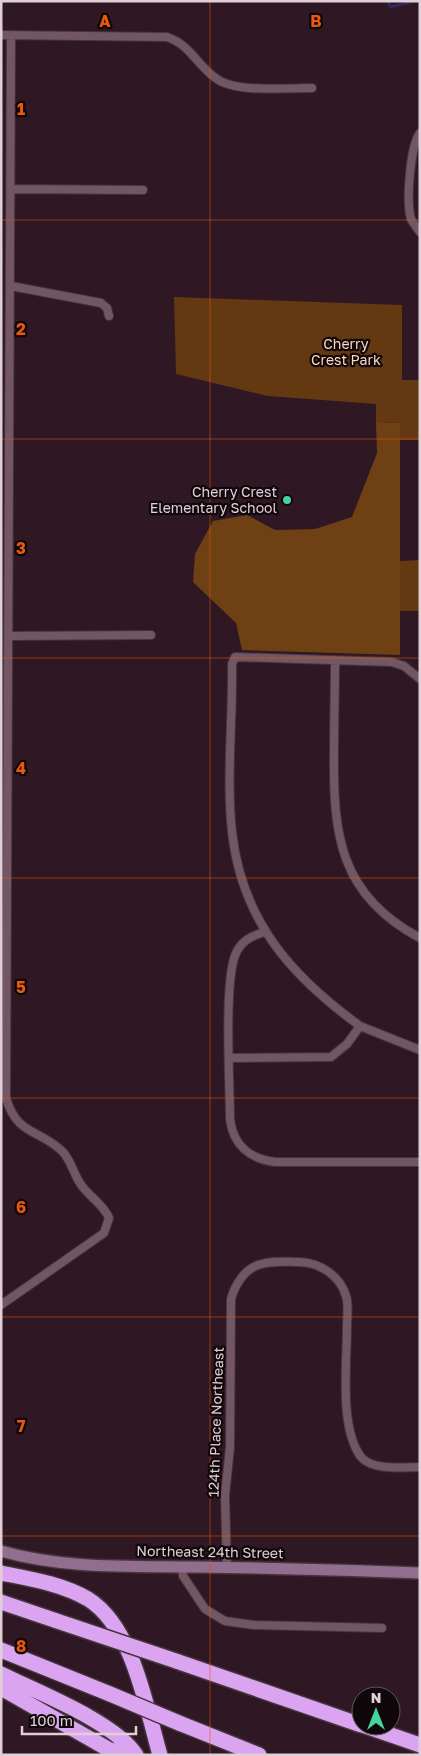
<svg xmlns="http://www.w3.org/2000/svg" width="421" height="1756" viewBox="0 0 421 1756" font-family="'Golos Text',sans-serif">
	<rect width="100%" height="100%" fill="#2f1823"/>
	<!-- green -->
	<path fill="#643911" d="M174,297L402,305V380H420V440H400V423L376,422V404L268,396L176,374Z
		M420,560V611H400V561Z"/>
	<!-- forest -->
	<path fill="#6e4013" d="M376,422L400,423V655L242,650L236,623L193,582L195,554L213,521L247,515L275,530L315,529L352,517L377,453Z"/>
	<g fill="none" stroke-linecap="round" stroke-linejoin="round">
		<!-- stream -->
		<path stroke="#2c2968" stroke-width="2.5" d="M388,1L390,7L416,1"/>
		<defs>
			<path id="street" d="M1,35L167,37C191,45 197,66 217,79C237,93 287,88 312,88
				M420,133C410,146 406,202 411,219C413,223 417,228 420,232
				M12,189L143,190
				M11,286L101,303L107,308L109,316
				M9,636L151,635
				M335,660C335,690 334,721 334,751C333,834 339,895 420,938
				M264,932C252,936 243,940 237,951C223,975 230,1085 230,1119C233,1145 250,1159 275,1162H420
				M360,1026C291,976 242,921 232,832C226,777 233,720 232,664L235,657L392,662L404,666L420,679
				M230,1058L331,1057L347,1044L360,1026L420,1050
				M1,1305L104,1233L109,1218C104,1205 90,1197 82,1186C74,1176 72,1162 63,1152C40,1129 17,1136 6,1098L11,36
				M182,1567L183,1576L205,1609L225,1621L254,1625L382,1628
				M227,1568L225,1496L230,1447L231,1299C235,1285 244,1270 258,1265C272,1260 286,1262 300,1262C321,1263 340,1276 346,1296C349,1305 347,1317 347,1326C347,1362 339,1428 361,1457C373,1471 403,1467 420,1467"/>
			<path id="secondary" d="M1,1551C64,1569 130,1566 195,1567C270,1568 345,1570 420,1573"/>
			<path id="highway" d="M1,1573C31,1579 62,1584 88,1599C133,1627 146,1707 160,1755
				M1,1602L57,1621
				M1,1650L110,1694
				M176,1661L361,1725
				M1,1674C37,1692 115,1722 136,1755
				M1,1688L108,1749L125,1755
				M179,1723L259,1755
				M365,1726L420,1745"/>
		</defs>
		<!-- street casing -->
		<use href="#street" stroke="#46343c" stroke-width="10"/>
		<!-- secondary casing -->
		<use href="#secondary" stroke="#46343c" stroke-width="14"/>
		<!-- highway casing -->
		<use href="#highway" stroke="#46343c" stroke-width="18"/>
		<!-- street -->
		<use href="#street" stroke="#725763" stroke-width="8"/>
		<!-- secondary -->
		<use href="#secondary" stroke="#916e8e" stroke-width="11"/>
		<!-- highway -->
		<use href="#highway" stroke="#daa4f1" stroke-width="15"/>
		<defs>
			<path id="highway-bridge" d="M57,1621L176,1661
				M110,1694L179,1723"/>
		</defs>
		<!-- highway-bridge casing -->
		<use href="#highway-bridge" stroke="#46343c" stroke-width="18" stroke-linecap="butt"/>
		<!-- highway-bridge -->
		<use href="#highway-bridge" stroke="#daa4f1" stroke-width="15"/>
	</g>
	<!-- grid -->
	<path fill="none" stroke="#e8590c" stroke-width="1" stroke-opacity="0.55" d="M210,1V1755M1,220H420M1,439H420M1,658H420M1,878H420M1,1098H420M1,1317H420M1,1536H420"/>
	<!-- markers -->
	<circle fill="#43d4a0" stroke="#10070b" stroke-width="2" cx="287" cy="500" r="5"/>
	<g text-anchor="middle" stroke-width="4.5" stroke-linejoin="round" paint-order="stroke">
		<!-- park labels -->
		<g font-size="14" fill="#fcd8bc" stroke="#10070b">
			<text x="346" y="349">Cherry<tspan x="346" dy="16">Crest Park</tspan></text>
		</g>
		<!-- poi labels -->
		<g font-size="14" fill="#e0cfd6" stroke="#10070b" text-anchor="end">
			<text x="277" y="497">Cherry Crest<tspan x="277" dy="16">Elementary School</tspan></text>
		</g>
		<!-- street labels -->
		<g font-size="14" fill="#e0cfd6" stroke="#10070b">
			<text transform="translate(216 1422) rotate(-88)" y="5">124th Place Northeast</text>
			<text transform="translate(210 1552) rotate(1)" y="5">Northeast 24th Street</text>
		</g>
	</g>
	<g font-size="16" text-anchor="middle" font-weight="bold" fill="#e8590c" stroke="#10070b" stroke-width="4.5" stroke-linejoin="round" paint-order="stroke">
		<text x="105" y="27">A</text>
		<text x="316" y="27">B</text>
		<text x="21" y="115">1</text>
		<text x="21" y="335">2</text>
		<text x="21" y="554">3</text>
		<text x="21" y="774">4</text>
		<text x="21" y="993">5</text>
		<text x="21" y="1213">6</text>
		<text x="21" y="1432">7</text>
		<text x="21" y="1652">8</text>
	</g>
	<!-- border -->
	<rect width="421" height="1756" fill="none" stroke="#e0cfd6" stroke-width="5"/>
	<!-- north arrow -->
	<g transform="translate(376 1711)"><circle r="24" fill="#10070b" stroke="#63575c"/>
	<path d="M0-4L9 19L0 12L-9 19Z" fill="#43d4a0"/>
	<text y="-8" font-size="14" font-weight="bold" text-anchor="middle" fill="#e0cfd6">N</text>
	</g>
	<!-- scale -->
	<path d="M22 1726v8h114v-8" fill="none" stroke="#e0cfd6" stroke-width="2.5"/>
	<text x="30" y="1726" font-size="15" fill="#e0cfd6" stroke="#10070b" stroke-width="4" paint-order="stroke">100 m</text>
</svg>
